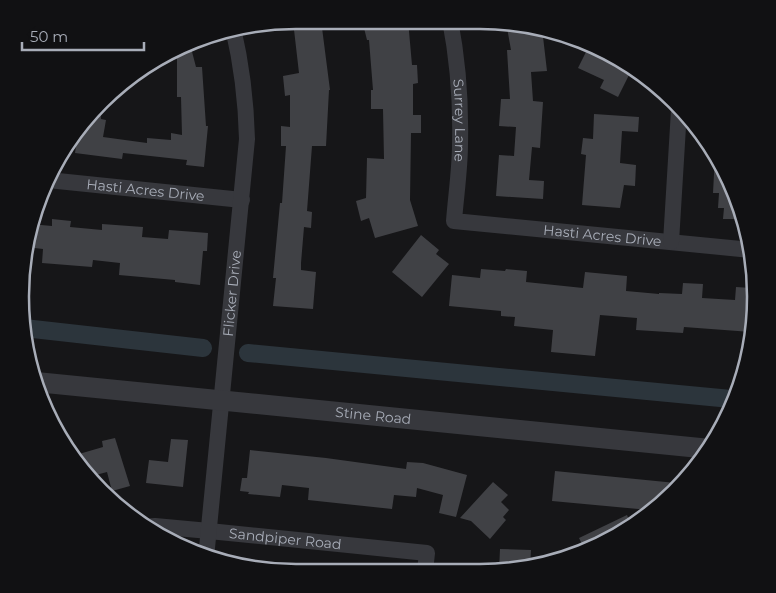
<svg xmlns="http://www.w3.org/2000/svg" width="776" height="593" viewBox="0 0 776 593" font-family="Montserrat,sans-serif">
	<rect width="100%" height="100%" fill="#161618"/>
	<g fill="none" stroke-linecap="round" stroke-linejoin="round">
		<!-- canal -->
		<path stroke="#2c353c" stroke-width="18" d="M24,328L203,348
			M248,353L731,399"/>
	</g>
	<!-- building -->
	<path fill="#404145" d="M296,20H321L330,90H329L326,146H312L307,211L312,212L311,228L304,227L301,263V270L316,272L313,309L273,306L276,278H273L280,203H282L286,146H281V126L290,127V95L285,96L283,76L299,73L293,21Z
		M362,20H408L412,65H417L418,83L413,84V115H421V133H411L410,200L418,226L375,238L369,218L361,221L356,201L366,198L367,158L384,159L383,109H371V90H373L369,40H367Z
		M506,22L542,28L547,71L531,72L533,101L543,102L540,148L532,147L529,180L544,181L543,199L496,196L499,155L514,156L516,127L499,126L501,99H510L507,50H511Z
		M190,44L196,67H202L206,126H208L204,167L186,165L187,160L123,153L122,159L75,153L78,131L100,102L101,119L106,120L103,137L147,143V138L171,140V133L182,135L181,97H177V49Z
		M588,48L625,66L623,72L629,75L618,97L600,88L604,80L578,68Z
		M594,114L639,117L638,132L622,131L620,163L636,165L635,186L624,185L620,208L582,205L586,155L581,154L583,138L593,139Z
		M715,155L720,168L741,219H723L724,208H718L719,193H713Z
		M52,219L71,221L70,227L102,230V224L143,227L142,237L168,239L169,230L208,233L207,251H203L200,285L175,282V280L119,275L120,263L93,260L92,267L42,263L43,249L26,247L29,225L30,224L52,226Z
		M421,235L439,250L436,254L449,264L422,297L392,272Z
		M481,269L505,271L506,269L527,271L526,282L583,288L585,272L627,276L626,291L659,294V293L682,294L683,283L703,284L702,298L735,300L736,287L751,288V332L684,327L683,333L636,330L637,318L600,315L595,356L551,352L553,330L514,326L515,317L501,316V311L449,306L452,275L480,278Z
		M115,438L130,486L112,491L107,472L92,476L82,466L79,454L103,447L102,441Z
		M171,439L188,440L183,487L146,483L149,460L168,462Z
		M250,450L326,458L406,469L407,462L423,463L467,475L456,517L439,513L443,495L417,488L416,497L394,495L392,509L308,500L309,488L282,485L280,497L248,494L249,492L240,491L242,478H247Z
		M555,471L676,483L649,510L552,501Z
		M493,482L508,495L501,502L509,510L503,517L506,520L490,539L471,521L460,518Z
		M627,515L632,527L585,550L579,538Z
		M500,549L531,550L530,567L515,571H499Z"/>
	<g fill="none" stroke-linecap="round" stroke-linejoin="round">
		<!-- minor -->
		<g stroke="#37383d" stroke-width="16">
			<path id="s1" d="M450,20C458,61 461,102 460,144C460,169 456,195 454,221L751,250"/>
			<path id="s2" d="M48,180L242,200"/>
			<path d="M671,242L679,110"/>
			<path id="s3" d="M145,527L155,526L209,531L427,553L425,571"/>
			<path id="s4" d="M206,558L247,139C246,100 242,66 233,28"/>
		</g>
		<!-- tertiary -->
		<path stroke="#37383d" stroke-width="20" id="s5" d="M36,382L710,449"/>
	</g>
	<g text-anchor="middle" stroke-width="4.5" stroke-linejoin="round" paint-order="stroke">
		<!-- street labels -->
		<g font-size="14" fill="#a8adb8" stroke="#111113">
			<text dy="5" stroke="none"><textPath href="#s1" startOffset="101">Surrey Lane</textPath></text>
			<text dy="5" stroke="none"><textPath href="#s2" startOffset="98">Hasti Acres Drive</textPath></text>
			<text dy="5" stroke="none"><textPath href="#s1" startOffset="351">Hasti Acres Drive</textPath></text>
			<text dy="5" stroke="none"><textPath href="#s4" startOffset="266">Flicker Drive</textPath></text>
			<text dy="5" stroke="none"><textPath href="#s5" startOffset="339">Stine Road</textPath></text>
			<text dy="5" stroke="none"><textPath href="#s3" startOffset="141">Sandpiper Road</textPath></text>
		</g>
	</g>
	<!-- crop -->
	<path d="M0 0H776V593H0ZM296 29H480A267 267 0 0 1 747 296V297A267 267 0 0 1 480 564H296A267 267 0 0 1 29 297V296A267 267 0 0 1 296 29Z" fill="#111113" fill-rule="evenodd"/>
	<path fill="none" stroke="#a8adb8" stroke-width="2.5" d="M296 29H480A267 267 0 0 1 747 296V297A267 267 0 0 1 480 564H296A267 267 0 0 1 29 297V296A267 267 0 0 1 296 29Z"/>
	<!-- scale -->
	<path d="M22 42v8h122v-8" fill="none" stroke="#a8adb8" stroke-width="2.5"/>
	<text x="30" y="42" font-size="15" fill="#a8adb8" stroke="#111113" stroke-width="4" paint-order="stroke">50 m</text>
</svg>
